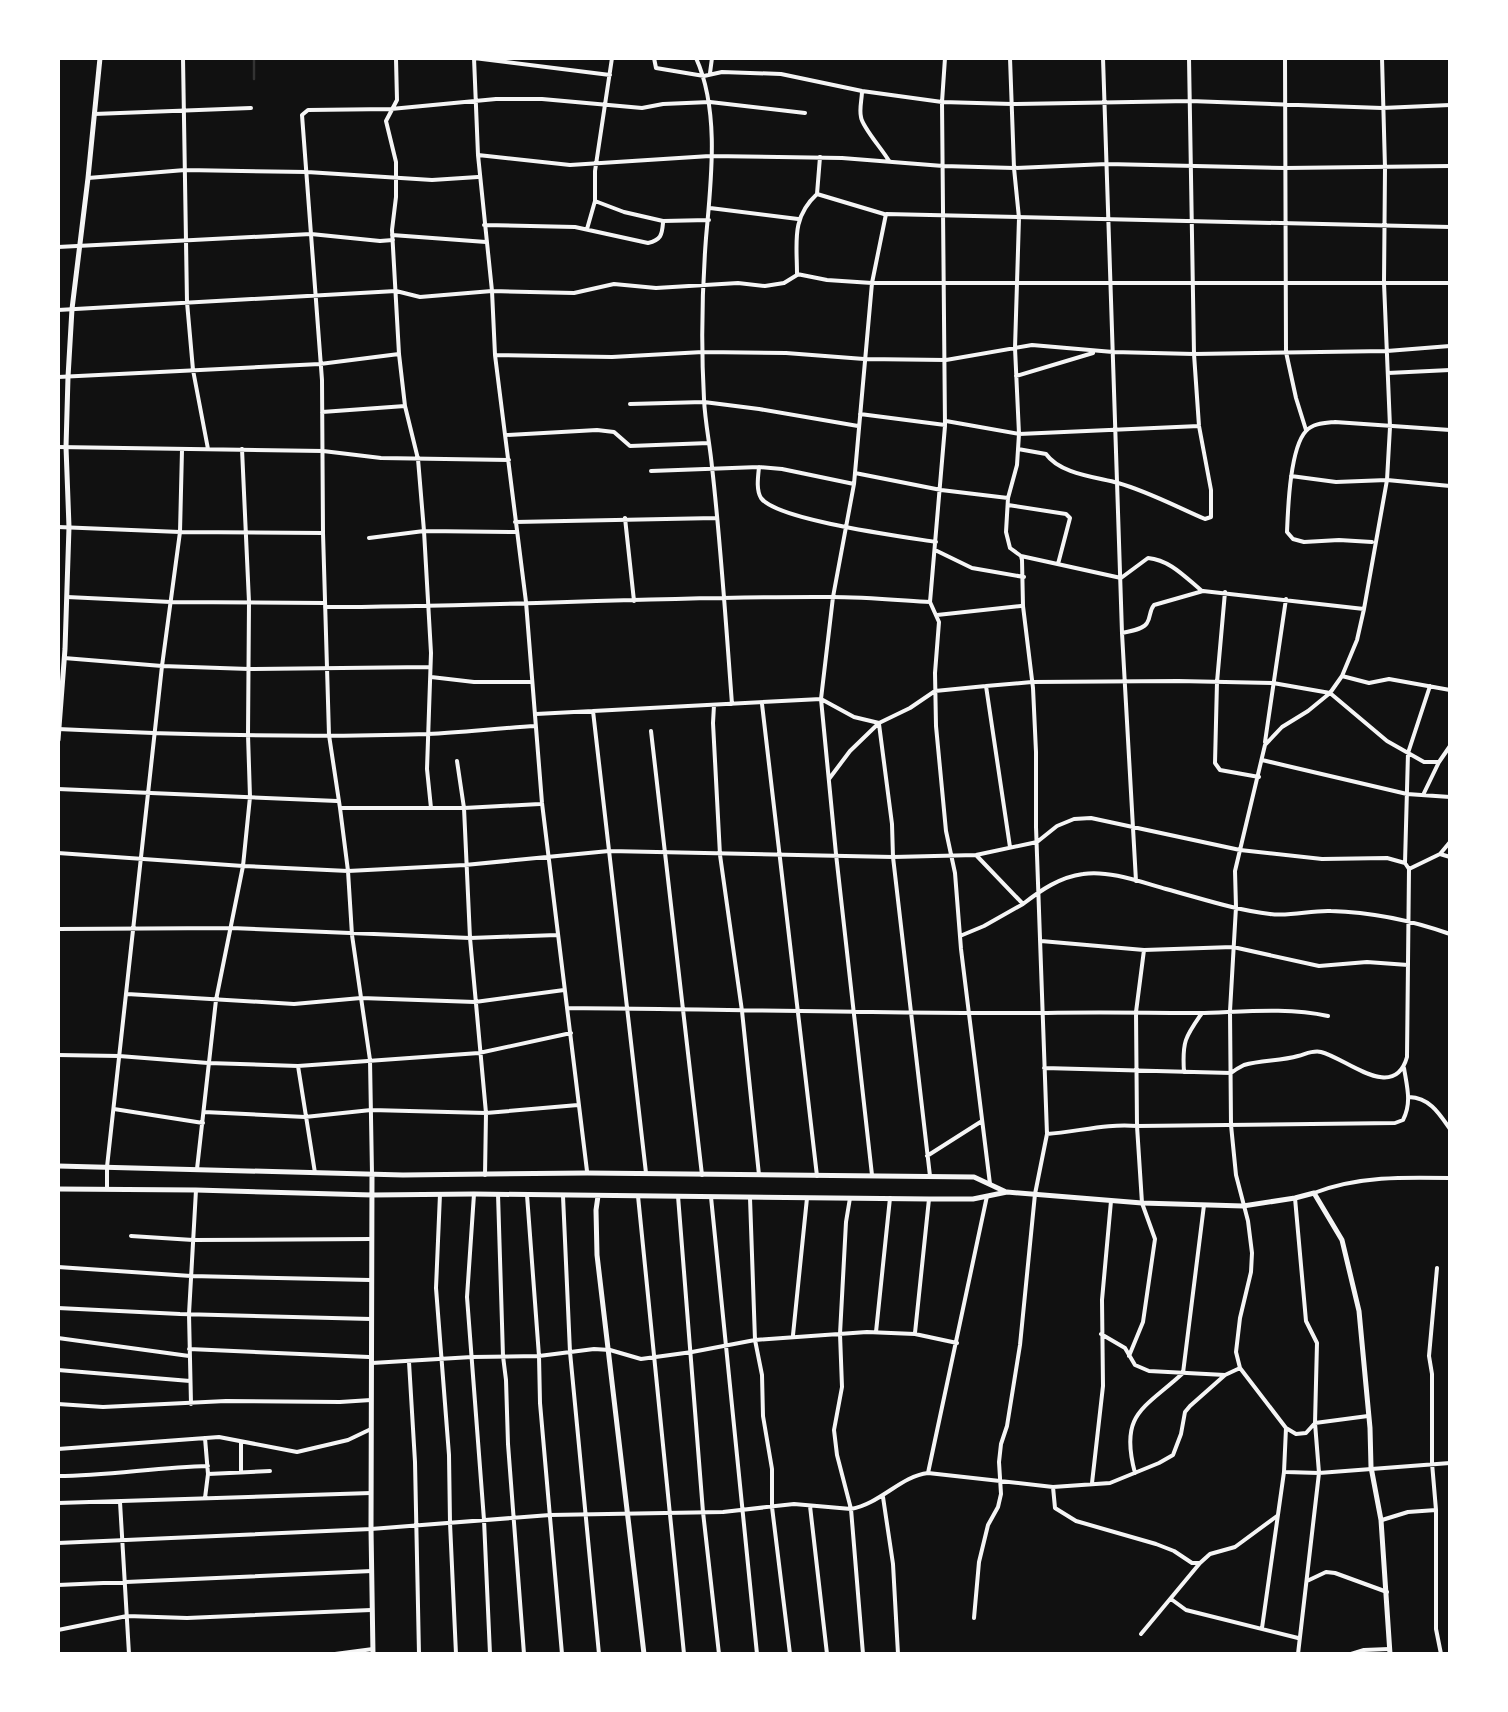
<svg xmlns="http://www.w3.org/2000/svg" width="1508" height="1712" viewBox="0 0 1508 1712" font-family="'Nunito Sans',sans-serif">
	<rect width="100%" height="100%" fill="#111"/>
	<g fill="none" stroke-linecap="round" stroke-linejoin="round">
		<!-- stream -->
		<path stroke="#333" stroke-width="2.5" d="M254,79V58"/>
		<!-- minor -->
		<path stroke="#f5f5f5" stroke-width="4" d="M183,58L187,302L193,370L208,449
			M396,58H474L610,75
			M474,58L478,155L492,291L495,355L526,602L542,803L587,1171
			M612,58L595,171V201L624,212L663,221L709,220
			M654,58L656,68L704,76L722,72L781,74L862,91L942,102L1012,104L1190,101L1382,108L1450,105
			M696,58C720,111 711,181 706,238C702,291 701,346 704,399C705,422 710,445 712,467C721,546 726,625 732,704
			M945,58L942,102L945,426L930,602L939,622L935,673L936,726L946,831L955,873L961,949L990,1184
			M1103,58L1122,633L1136,881
			M1285,58L1286,352L1296,398L1306,430
			M396,59L397,100L386,121L396,162V197L392,230L399,354L405,406L418,459L424,531L431,653L427,769L431,808
			M710,73L712,58
			M862,91C862,99 859,109 861,117C862,127 883,150 889,161
			M94,114L251,108
			M478,155L570,165L710,156L842,158L943,166L1014,168L1107,164L1285,168L1450,166
			M820,157L817,194C791,218 797,242 797,274L827,280L872,283H1450
			M88,178L185,170L307,172L432,180L478,177
			M817,194L884,214
			M710,208L798,219
			M484,225L575,227L648,243C661,240 662,235 663,223
			M587,229L595,201
			M392,235L486,242
			M58,247L311,234L380,241L393,240
			M58,310L396,291L420,297L492,291L574,293L614,284L656,288L738,283L765,286L784,283L797,275
			M495,355L612,357L703,352L786,353L864,359L946,360L1032,345L1113,352L1194,354L1387,351L1450,346
			M1388,373L1450,370
			M1016,376L1093,353
			M58,377L320,364L399,354
			M630,404L704,402L759,409L858,426
			M322,412L405,406
			M860,414L945,425
			M946,421L1019,434L1199,426
			M506,435L597,430L614,432L630,446L709,443
			M58,447L323,451L381,458L509,460
			M1018,449L1046,454C1060,474 1096,477 1118,483C1147,491 1177,507 1205,519L1211,517V490L1199,426L1194,354L1189,58
			M759,467C758,477 756,490 761,498C776,520 905,537 936,542
			M651,471L759,467L782,469L854,484
			M855,473L941,490L1008,498
			M1291,476L1336,482L1387,480L1450,486
			M1008,505L1066,514L1070,518L1058,564
			M625,518L634,601
			M515,522L716,518
			M58,527L180,532L323,533
			M369,538L424,531L517,532
			M1372,542L1339,540L1304,542L1293,539L1287,532C1288,508 1290,448 1306,431C1313,423 1325,423 1335,422L1450,430
			M935,550L972,568L1024,577
			M1021,556L1121,578L1148,558C1170,560 1185,577 1202,591
			M1225,592L1217,682L1215,763L1220,770L1259,777
			M67,597L171,602L325,603
			M325,607C494,607 662,596 830,597C863,597 897,600 930,602
			M937,615L1021,606
			M1122,633C1129,631 1143,630 1147,623C1151,617 1149,611 1154,605L1203,591L1364,609
			M64,658L162,666L249,669L429,667
			M1342,676L1369,683L1389,679L1450,690
			M431,677L474,682H531
			M986,686L1010,847
			M762,704L817,1176
			M714,705L713,723L720,855L742,1011L759,1175
			M593,711L646,1173
			M536,714L821,699L854,717L879,723L910,708L935,691L986,686L1032,682L1178,681L1273,683L1330,693L1387,741L1424,762H1439L1450,746
			M879,724L892,824L893,857L930,1176
			M58,729C181,735 305,738 428,734C464,732 501,728 536,726
			M651,731L702,1175
			M1265,742L1286,599
			M1262,760L1407,794L1450,797
			M457,761L464,808L470,938L486,1113L485,1175
			M829,779L850,751L879,723
			M58,789L337,801
			M1424,793L1439,762
			M340,808H464L540,804
			M58,853L243,866L348,871L465,865L609,851L893,857L976,855L1037,842L1057,826L1074,819L1091,818L1240,850L1322,859L1387,858L1405,863L1409,869L1407,1057C1394,1103 1346,1058 1321,1052C1313,1050 1306,1054 1298,1056C1281,1061 1261,1060 1244,1065C1238,1068 1236,1069 1231,1073L1044,1068
			M1440,854L1450,857
			M976,855L1023,904C1041,890 1060,877 1083,874C1109,870 1141,882 1166,889C1200,898 1235,910 1270,914C1290,917 1311,910 1331,911C1371,912 1413,921 1450,934
			M1405,863L1408,753L1430,686
			M1409,869L1440,854L1450,842
			M58,929L231,928L470,938L557,935
			M960,936L984,926L1023,904
			M1041,941L1144,950L1233,947L1319,966L1367,962L1408,965
			M127,994L294,1004L361,998L475,1002L564,990
			M567,1008C727,1009 887,1014 1047,1013C1097,1012 1148,1013 1199,1013C1242,1012 1286,1007 1328,1016
			M58,1055L119,1056L208,1063L298,1066L479,1053L571,1033
			M298,1066L315,1173
			M1184,1072C1182,1042 1185,1037 1202,1013
			M1409,1097C1430,1098 1439,1113 1450,1129
			M114,1109L203,1123
			M204,1112L305,1117L371,1110L486,1113L578,1105
			M1047,1134C1077,1132 1107,1123 1137,1126L1395,1123L1403,1120C1412,1103 1407,1087 1404,1068
			M927,1156L982,1121
			M197,1169L216,1000L243,866L250,797L248,735L249,602L242,449
			M372,1174L370,1060L352,935L348,871L340,808L329,735L323,533L322,380L302,115L308,110L391,109L496,99H542L642,108L663,104L710,102L805,113
			M872,1175L836,854L821,699L833,597L854,484L872,283L886,214L1450,227
			M107,1188V1167L162,666L180,532L182,450
			M1314,1193C1358,1176 1404,1177 1450,1178
			M440,1194L436,1288L449,1455L450,1523L456,1654
			M474,1194L467,1297L484,1520L490,1654
			M498,1194L503,1356L506,1380L508,1444L524,1654
			M527,1195L539,1356L540,1403L562,1654
			M563,1196L570,1352L599,1654
			M638,1196L684,1654
			M678,1196L703,1512L719,1654
			M711,1197L757,1654
			M750,1198L755,1340L762,1375L763,1416L772,1469V1507L790,1654
			M850,1198L846,1222L840,1334L842,1387L834,1430L837,1455L851,1509L863,1654
			M1295,1198L1306,1321L1317,1343L1315,1423L1319,1473L1298,1654
			M131,1236L193,1240L371,1239
			M58,1267L191,1276L370,1280
			M1437,1268L1429,1356L1432,1374V1463L1436,1510V1629L1441,1654
			M58,1308L180,1314L371,1319
			M876,1332L890,1198
			M915,1333L929,1199
			M1101,1334L1125,1348L1135,1365L1149,1371L1225,1375
			M793,1335L807,1198
			M58,1338L189,1356
			M189,1349L369,1357
			M1129,1356L1143,1322L1155,1239L1142,1203L1137,1126L1136,1012L1144,950
			M409,1362L415,1462L419,1654
			M372,1363L472,1357L539,1356L594,1349L610,1350L641,1359L692,1352L755,1340L867,1332L915,1334L957,1343
			M58,1370L190,1381
			M58,1404L103,1407L226,1401L340,1402L371,1400
			M191,1404L189,1314L196,1190
			M1368,1416L1315,1423L1306,1433L1296,1434L1286,1428L1240,1368L1236,1352L1240,1318L1251,1272L1252,1253L1248,1221L1236,1175L1231,1125L1230,1011L1236,907L1235,871L1265,745L1282,727L1308,711L1330,693L1342,676L1357,640L1364,609L1387,480L1390,427L1384,283L1385,168L1382,58
			M205,1438L208,1474L205,1498
			M241,1442V1472
			M58,1449L219,1437L297,1452L348,1440L371,1429
			M1286,1472L1319,1473L1450,1463
			M928,1473L1053,1487L1110,1483L1159,1463L1173,1455L1181,1434L1185,1412L1190,1406L1225,1375L1240,1368
			M1135,1473C1119,1413 1144,1409 1183,1373L1204,1205
			M208,1474L270,1471
			M58,1476C108,1476 157,1467 208,1466
			M1092,1483L1103,1386L1102,1300L1111,1201
			M1053,1487L1055,1508L1076,1521L1156,1544L1174,1551L1192,1563H1200L1210,1554L1235,1547L1277,1516
			M883,1497L893,1564L898,1654
			M120,1502L129,1654
			M58,1503L371,1493
			M810,1506L827,1654
			M1382,1520L1408,1512L1436,1510
			M58,1543L371,1529L550,1515L723,1512L794,1504L851,1509C880,1504 901,1476 928,1473L987,1196
			M1307,1581L1326,1572L1335,1573L1387,1592
			M58,1585L372,1571
			M1171,1599L1186,1610L1298,1638
			M974,1618L979,1562L988,1525L998,1507L1001,1494L999,1462L1001,1444L1007,1426L1020,1345L1035,1194L1047,1134L1036,827V752L1033,688L1023,606L1022,560L1021,556L1010,548L1006,532L1008,498L1017,465L1019,434L1015,348L1019,218L1014,168L1010,58
			M1262,1628L1284,1472L1286,1428
			M58,1630L127,1616L187,1618L371,1610
			M1141,1634L1200,1563
			M335,1654L373,1649
			M1351,1654L1364,1650L1389,1649
			M1445,1654H1450"/>
		<!-- tertiary -->
		<path stroke="#f5f5f5" stroke-width="5" d="M58,740L65,649L69,527L66,447L68,377L72,309L88,178L100,58
			M58,1166L403,1175L587,1173L974,1177L1004,1191
			M372,1174L371,1529L373,1654
			M58,1189L196,1190L372,1195L474,1194L929,1199H973L1007,1192L1142,1203L1243,1206L1295,1198L1314,1193L1342,1240L1359,1311L1370,1428L1371,1467L1381,1520L1390,1654
			M598,1196L596,1210L597,1255L644,1654"/>
	</g>
	<!-- border -->
	<rect width="1508" height="1712" fill="none" stroke="#ffffff" stroke-width="120"/>
</svg>
